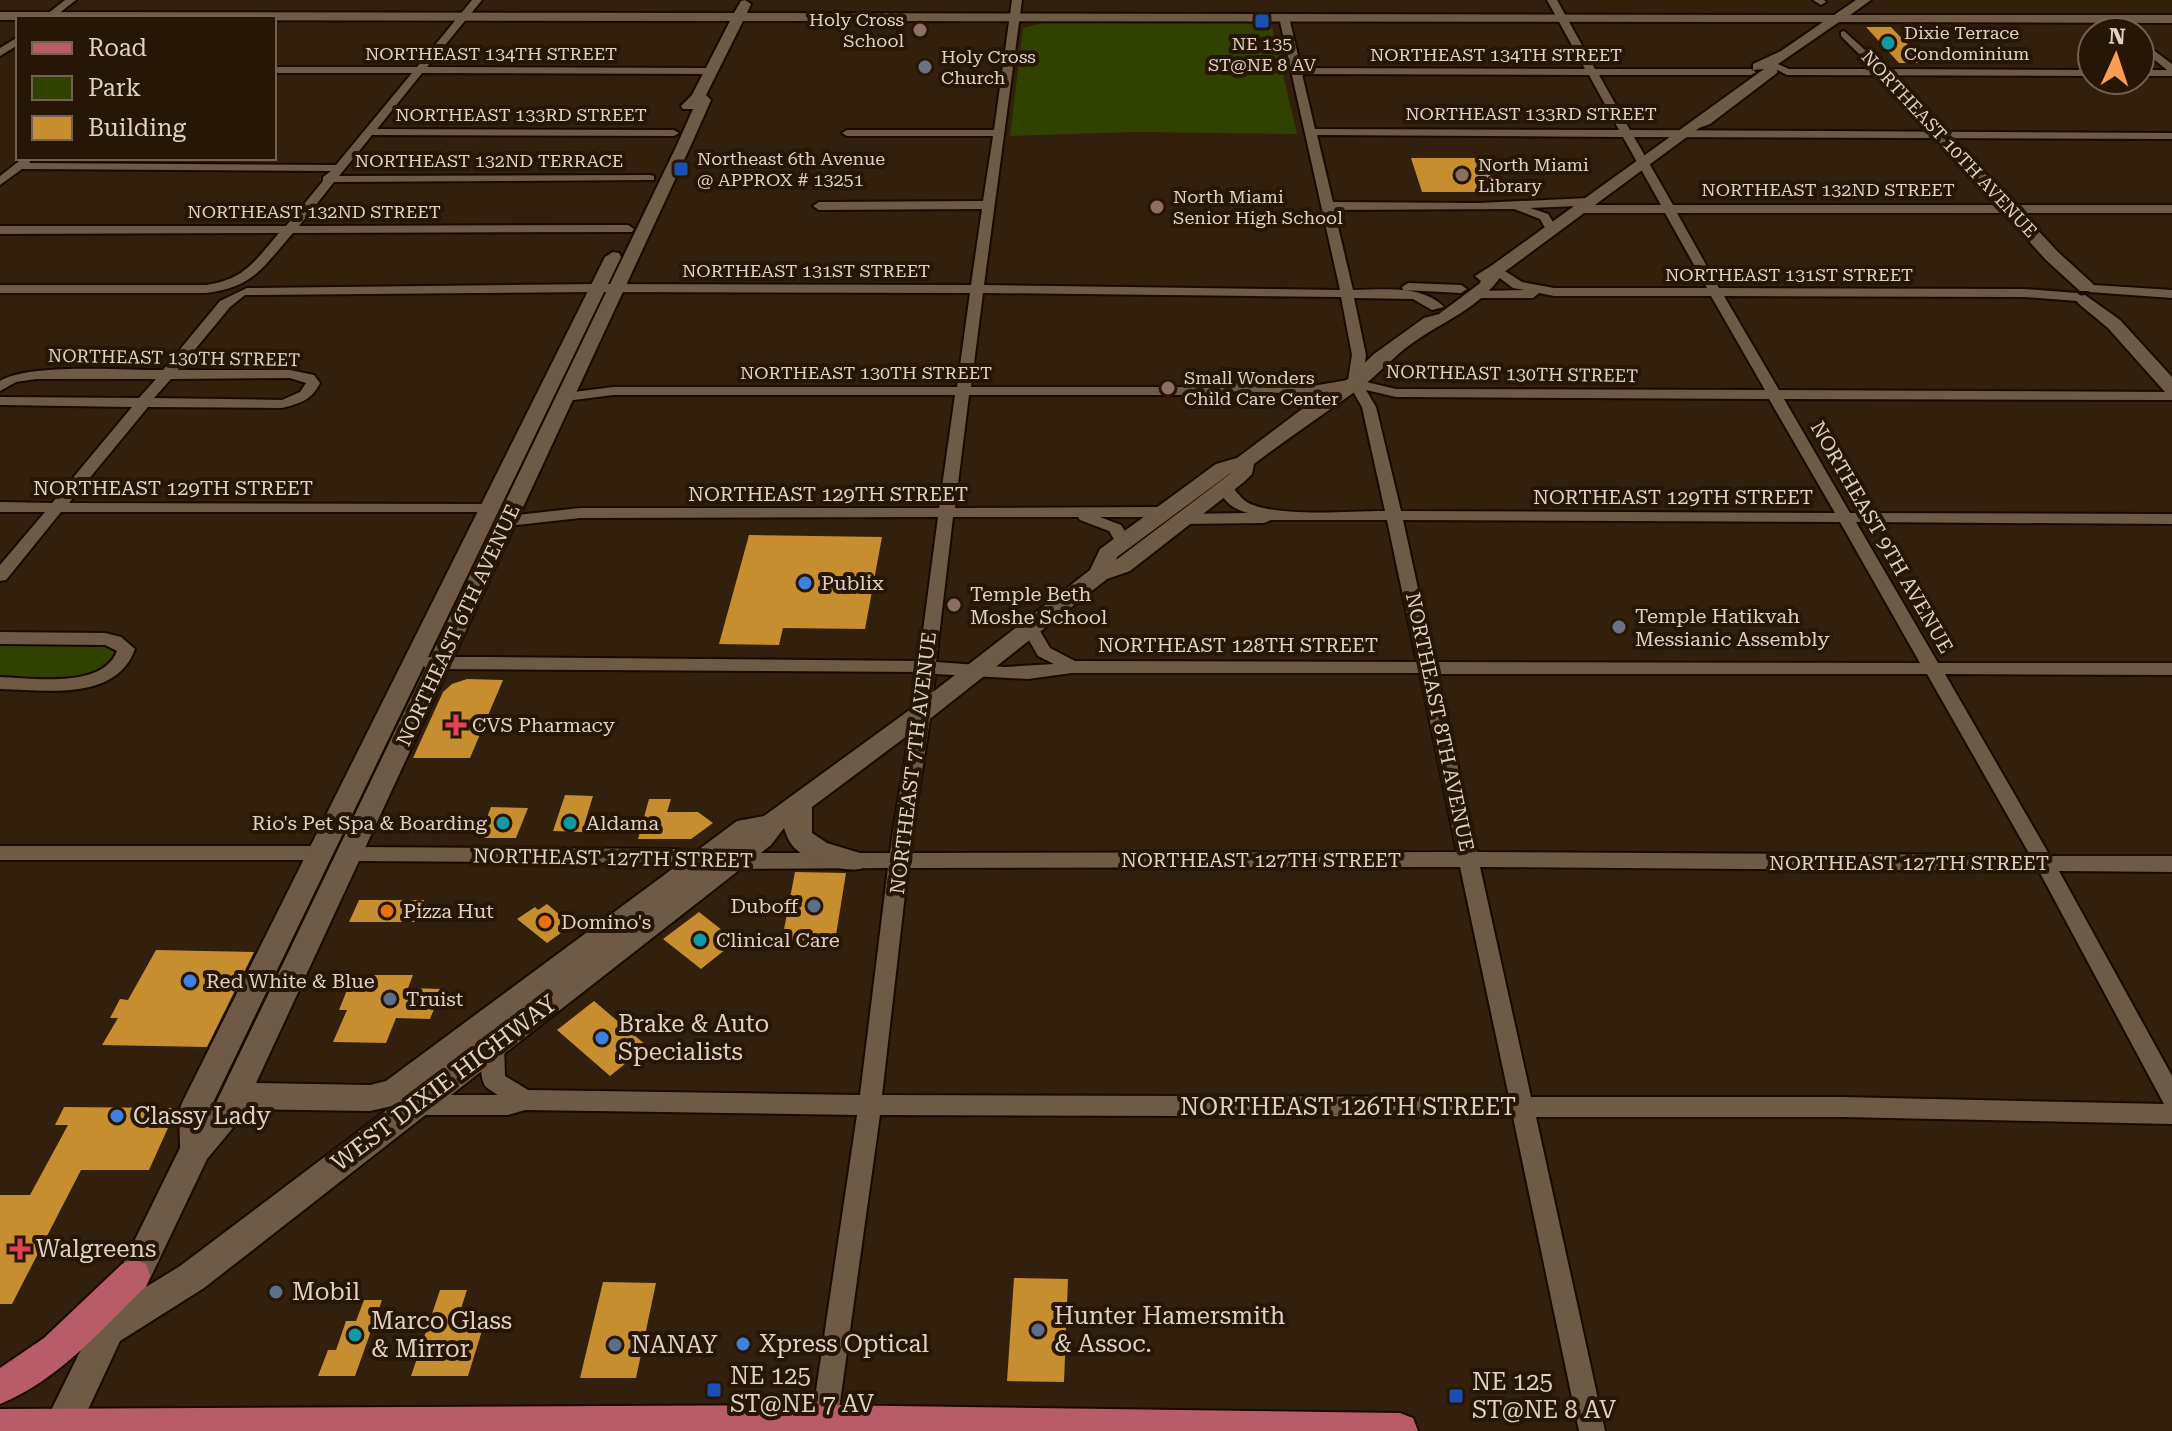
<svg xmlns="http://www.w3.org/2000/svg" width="2172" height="1431" viewBox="0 0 2172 1431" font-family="'Roboto Serif',serif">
	<rect width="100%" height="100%" fill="#32200d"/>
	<!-- green -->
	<path fill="#304100" d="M1051,21L1256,22L1272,27L1297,134L1136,132L1010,136L1023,28Z
		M0,641L101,642L119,652L111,667L74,680L0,679Z"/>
	<!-- building -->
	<path fill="#c68e2f" d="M1866,27H1891L1925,63H1899Z
		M1411,158H1484L1498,192H1422Z
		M749,535L882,537L865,629L783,628L779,645L719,644Z
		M467,679L503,680L470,758H413L443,692L452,684Z
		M565,795L593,796L582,832L553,831Z
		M649,799H671L667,812H698L713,823L691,839H638Z
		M491,807L528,808L516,838H479Z
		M795,872L846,873L835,941L782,940Z
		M359,900H424L415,922H349Z
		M547,904L572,925L547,943L517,919L535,907L538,910Z
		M699,912L736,941L701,969L663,939Z
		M156,950L254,952L207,1047L102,1045L118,1018H110L120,999L128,1000Z
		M363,975H413L408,988L442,989L430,1019L396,1018L386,1043L333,1042L347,1010H339L349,985H358Z
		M594,1001L647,1046L610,1076L557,1030Z
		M64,1107L177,1108L149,1170H81L12,1304H0V1195H30L68,1125H55Z
		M1014,1278L1068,1279L1064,1382L1007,1381Z
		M603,1282L656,1283L636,1378H580Z
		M440,1290H467L457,1321H485L468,1376H411Z
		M364,1300H382L355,1376H318L328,1350H336L346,1321H356Z"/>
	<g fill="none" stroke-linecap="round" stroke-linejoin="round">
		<defs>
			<path id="street" d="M65,0H76L53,18H42Z
				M472,0H482L427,67L709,68L714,71L709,74L422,73L377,129L674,130L679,133L674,136L372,135L339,176L650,175L654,176V180L334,182L299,226L628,225L634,229L632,232L293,233C262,268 254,287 206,293H0V285H206C244,280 255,261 279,233L0,234V226H286L323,181V177L331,171L22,169L0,185V176L23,158L29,159L30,163L336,165L412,73H274V67H417Z
				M1012,0H1022L984,285L1340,290L1279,17L1284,14L1289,17L1301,68L1585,69L1547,0H1557L1595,69H1751L1756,72L1751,75H1599L1630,130L2172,133V139L1634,137L1673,205H2172V213H1677L1719,288L2024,289L2077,293L2083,297L2077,301L2024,297L1724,296L1779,390L2172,392V400L1784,399L1850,513L2172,514V524L1856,522L1938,663H2172V675L1945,674L2050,856H2172V872L2059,871L2172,1076V1124L1840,1117H1536L1605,1431H1579L1513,1117L880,1115L836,1431H810L857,1115L525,1110L508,1115H416L408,1112L405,1105L408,1098L416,1095H498C496,1094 487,1088 486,1087C478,1078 481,1048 485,1038L493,1036L501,1038L504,1045L505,1076L528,1090L860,1095L888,868L733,869L672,863L350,861L343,859L340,854L343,849L350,847L672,849L733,853H890C898,792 912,733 918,672L428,669L419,663L428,657H486L919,661L938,517L580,518L507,526L499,521L507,516L580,508H939L955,395H613L566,401L559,397L566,393L613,387H957L970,293L597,292L245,295L230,307L178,370H290L314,375L320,383C312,400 299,404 282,408L148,407L69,503L490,504L495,506L498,509L495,512H61L6,580L0,581V565L45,512H0V502L52,503L132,407L0,405V397L139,398L156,379H36L16,382L0,391V381C27,363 126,370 163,370L220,301L247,288L597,284L971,285L982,209L819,210L813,206L819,202L983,201L993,136H847L842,133L847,130H994ZM1302,74L1589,75L1619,130L1315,129ZM1317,135L1623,137L1661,205H1589L1595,202L1589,198L1479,203L1333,202ZM1577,206L1574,209L1580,213H1665L1707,288H1554L1522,282L1497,266L1493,267V273L1513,288L1525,290L1476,291L1471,292V298H1533L1539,293L1554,296H1711L1765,390L1396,389L1362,381L1366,355L1354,298L1413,299L1432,310L1444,307C1421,284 1383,290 1353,290L1334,210L1514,209L1540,219L1548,233L1552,234L1558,230L1548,214L1530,208ZM983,293L1341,297L1352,355L1348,380L1312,386L1225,383L1185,387H971ZM290,378L306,383L300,392L282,400L154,398L171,379ZM1351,388L1362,407L1385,511C1348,511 1286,517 1253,505C1238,500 1236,486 1225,482L1217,487C1224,502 1233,509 1248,513L1182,514L1174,519L1182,524L1264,523L1271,520H1387L1417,662L1075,661L1050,648L1036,624L1030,622L1022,628L1038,656L1054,664L1005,667L936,662L953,517H1078L1080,520L1109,531L1118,546L1124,548L1132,543L1121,525L1100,517H1163L1171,512L1163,507L955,508L969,395H1185L1225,391L1312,394ZM1366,390L1396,397L1769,399L1835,513L1401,511L1376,407ZM1403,520L1840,522L1920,663L1434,662ZM1072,673H1420L1457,852L910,853C917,793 930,734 935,674L1028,679ZM1437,674H1927L2030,855L1477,852ZM1460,867L1509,1097L882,1095L908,868ZM1480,867L2039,871L2164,1104L1840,1097H1531Z
				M1813,0H1824L1826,2L1821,5Z
				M2108,17H2114L2132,32H2121L2108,21Z
				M1844,31L1886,69L2092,70V76L1787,75L1766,64L1771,61L1789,69H1874L1841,36V32Z
				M18,37V45L0,56V48Z
				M2140,40L2172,64V76H2140V70H2167L2140,48Z
				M1408,283L1461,285L1467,289L1461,293L1403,290L1402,287Z
				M2094,285L2172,290V298L2089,292L2088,289Z
				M0,632L105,633L121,637L135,649C116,702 45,690 0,689V677C33,678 103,689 117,651L105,645L0,644Z
				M0,846H322L329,848L332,853L329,858L322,860H0Z"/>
			<path id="secondary" d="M745,0L751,4L747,13L1834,15L1856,0H1871L1850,15H2172V23L1839,22L1778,64L1777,73L1710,124L1699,128L1503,273C1480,309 1444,320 1411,344C1393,357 1378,375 1360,388C1324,414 1288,438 1254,464L1252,474L1244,482L1130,571L1107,579L931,718L812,807V833L827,843L863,854L867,861L863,868C846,874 804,861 792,845C788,840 786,834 784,828L771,845L715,889L204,1288L120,1341L78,1431H41L180,1148L179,1110L183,1101L605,257L613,252L619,253L621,257L209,1111L215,1105L677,145L693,109H683L681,106L692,95L730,21L0,20V12L734,13L741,1ZM743,21L1823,22L1781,51L1753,64V70L1764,69L1491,266L1475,276L1481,281L1479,284L1439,314L1424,318L1374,354L1348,379L1314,400L1237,458L1216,464L1100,549L1090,570L915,706L764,816L737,821L386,1081L370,1085L256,1083L691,145L711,100L706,95ZM1232,472L1230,474L1116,560L1117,557ZM392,1106L180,1266L146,1287L207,1159L237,1123L243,1109L370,1111Z
				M1878,69H1888L2058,252L2092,283L2095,287L2092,291H2080L2046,260L1878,75Z
				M2085,295L2120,320L2172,377V394L2165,392L2108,328L2079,304L2076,300L2079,296Z"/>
			<path id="primary" d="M134,1259L146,1264L150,1275L146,1286C101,1330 59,1380 0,1404V1368L44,1338L122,1264Z
				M824,1405L1400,1413L1413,1418L1418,1431H0V1409Z"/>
		</defs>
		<!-- street casing -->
		<use href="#street" stroke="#190900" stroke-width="4"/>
		<!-- secondary casing -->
		<use href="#secondary" stroke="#190900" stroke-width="4"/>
		<!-- primary casing -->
		<use href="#primary" stroke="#190900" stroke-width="4"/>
		<!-- street -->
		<use href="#street" fill="#6f5a45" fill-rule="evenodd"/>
		<!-- secondary -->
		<use href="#secondary" fill="#6f5a45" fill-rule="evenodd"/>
		<!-- primary -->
		<use href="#primary" fill="#b85c67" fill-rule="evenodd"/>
	</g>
	<!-- markers -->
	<g fill="#1a4fb4" stroke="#281604" stroke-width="3">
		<rect x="1254" y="13" width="16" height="16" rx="4"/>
		<rect x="673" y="161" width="16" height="16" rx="4"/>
		<rect x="706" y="1382" width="16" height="16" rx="4"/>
		<rect x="1448" y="1388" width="16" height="16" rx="4"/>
	</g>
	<g fill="#8d6e63" stroke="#281604" stroke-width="3">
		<circle cx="920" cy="30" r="8"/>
		<circle cx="1462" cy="175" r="8"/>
		<circle cx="1157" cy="207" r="8"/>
		<circle cx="1168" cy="388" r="8"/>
		<circle cx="954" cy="605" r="8"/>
	</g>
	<g fill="#0f9aa8" stroke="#281604" stroke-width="3">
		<circle cx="1888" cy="43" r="8"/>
		<circle cx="503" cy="823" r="8"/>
		<circle cx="570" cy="823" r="8"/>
		<circle cx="700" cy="940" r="8"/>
		<circle cx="355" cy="1335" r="8"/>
	</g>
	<g fill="#6b7280" stroke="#281604" stroke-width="3">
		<circle cx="925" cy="67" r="8"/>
		<circle cx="1619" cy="627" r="8"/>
	</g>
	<g fill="#3f7fe0" stroke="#281604" stroke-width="3">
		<circle cx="805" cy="583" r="8"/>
		<circle cx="190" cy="981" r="8"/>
		<circle cx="602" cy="1038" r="8"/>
		<circle cx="117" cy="1116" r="8"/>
		<circle cx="743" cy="1344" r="8"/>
	</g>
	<g fill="#e0444e" stroke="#281604" stroke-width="3">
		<path d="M452 713h8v8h8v8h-8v8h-8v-8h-8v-8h8z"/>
		<path d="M16 1237h8v8h8v8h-8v8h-8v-8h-8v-8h8z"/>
	</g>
	<g fill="#5c6f8a" stroke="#281604" stroke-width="3">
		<circle cx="814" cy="906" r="8"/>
		<circle cx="390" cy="999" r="8"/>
		<circle cx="276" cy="1292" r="8"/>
		<circle cx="1038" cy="1330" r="8"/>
		<circle cx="615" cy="1345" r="8"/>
	</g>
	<g fill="#e8710a" stroke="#281604" stroke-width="3">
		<circle cx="387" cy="911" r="8"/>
		<circle cx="545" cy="922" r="8"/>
	</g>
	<g text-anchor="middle" stroke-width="8" stroke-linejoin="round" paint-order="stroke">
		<!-- far-poi labels -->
		<g font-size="18" fill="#ded2c6" stroke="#281604" text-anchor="start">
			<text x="904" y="26" text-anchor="end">Holy Cross<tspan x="904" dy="21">School</tspan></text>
			<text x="1904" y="39">Dixie Terrace<tspan x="1904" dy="21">Condominium</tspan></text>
			<text x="1262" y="50" text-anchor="middle">NE 135<tspan x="1262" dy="21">ST@NE 8 AV</tspan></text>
			<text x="941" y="63">Holy Cross<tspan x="941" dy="21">Church</tspan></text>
			<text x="697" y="165">Northeast 6th Avenue<tspan x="697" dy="21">@ APPROX # 13251</tspan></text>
			<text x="1478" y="171">North Miami<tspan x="1478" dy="21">Library</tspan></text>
			<text x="1173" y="203">North Miami<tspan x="1173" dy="21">Senior High School</tspan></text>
			<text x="1184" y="384">Small Wonders<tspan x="1184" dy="21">Child Care Center</tspan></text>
		</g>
		<!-- far-street labels -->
		<g font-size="18" fill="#ded2c6" stroke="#281604">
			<text x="491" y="60">NORTHEAST 134TH STREET</text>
			<text x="1496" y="61">NORTHEAST 134TH STREET</text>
			<text x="1531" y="120">NORTHEAST 133RD STREET</text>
			<text x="521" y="121">NORTHEAST 133RD STREET</text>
			<text transform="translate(1949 144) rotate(47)" y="6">NORTHEAST 10TH AVENUE</text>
			<text x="489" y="167">NORTHEAST 132ND TERRACE</text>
			<text x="1828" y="196">NORTHEAST 132ND STREET</text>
			<text x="314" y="218">NORTHEAST 132ND STREET</text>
			<text x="806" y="277">NORTHEAST 131ST STREET</text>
			<text x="1789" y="281">NORTHEAST 131ST STREET</text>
			<text transform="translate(174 358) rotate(1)" y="6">NORTHEAST 130TH STREET</text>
			<text x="866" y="379">NORTHEAST 130TH STREET</text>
			<text transform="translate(1512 374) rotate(1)" y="6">NORTHEAST 130TH STREET</text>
		</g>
		<!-- street labels -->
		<g font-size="20" fill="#ded2c6" stroke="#281604">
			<text x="173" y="495">NORTHEAST 129TH STREET</text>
			<text x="828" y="501">NORTHEAST 129TH STREET</text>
			<text x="1673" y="504">NORTHEAST 129TH STREET</text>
			<text transform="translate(1882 537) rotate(60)" y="7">NORTHEAST 9TH AVENUE</text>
			<text transform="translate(458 625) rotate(-65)" y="7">NORTHEAST 6TH AVENUE</text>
			<text x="1238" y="652">NORTHEAST 128TH STREET</text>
			<text transform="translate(1440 722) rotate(78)" y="7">NORTHEAST 8TH AVENUE</text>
			<text transform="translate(913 763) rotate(-83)" y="7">NORTHEAST 7TH AVENUE</text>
			<text transform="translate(613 858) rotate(1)" y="7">NORTHEAST 127TH STREET</text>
			<text x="1261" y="867">NORTHEAST 127TH STREET</text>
			<text x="1909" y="870">NORTHEAST 127TH STREET</text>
		</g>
		<!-- poi labels -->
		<g font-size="20" fill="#ded2c6" stroke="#281604" text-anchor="start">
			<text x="821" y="590">Publix</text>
			<text x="970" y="601">Temple Beth<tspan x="970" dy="23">Moshe School</tspan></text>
			<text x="1635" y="623">Temple Hatikvah<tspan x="1635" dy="23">Messianic Assembly</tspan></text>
			<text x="472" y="732">CVS Pharmacy</text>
			<text x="487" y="830" text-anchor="end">Rio's Pet Spa &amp; Boarding</text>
			<text x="586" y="830">Aldama</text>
			<text x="798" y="913" text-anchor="end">Duboff</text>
			<text x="403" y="918">Pizza Hut</text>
			<text x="561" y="929">Domino's</text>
			<text x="716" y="947">Clinical Care</text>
			<text x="206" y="988">Red White &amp; Blue</text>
			<text x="406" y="1006">Truist</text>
		</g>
		<!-- near-poi labels -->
		<g font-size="24" fill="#ded2c6" stroke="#281604" text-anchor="start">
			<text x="618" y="1032">Brake &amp; Auto<tspan x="618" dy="28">Specialists</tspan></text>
			<text x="133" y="1124">Classy Lady</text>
			<text x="36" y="1257">Walgreens</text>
			<text x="292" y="1300">Mobil</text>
			<text x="1054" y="1324">Hunter Hamersmith<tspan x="1054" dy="28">&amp; Assoc.</tspan></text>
			<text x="371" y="1329">Marco Glass<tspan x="371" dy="28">&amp; Mirror</tspan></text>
			<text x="759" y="1352">Xpress Optical</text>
			<text x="631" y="1353">NANAY</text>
			<text x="730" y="1384">NE 125<tspan x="730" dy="28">ST@NE 7 AV</tspan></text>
			<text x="1472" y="1390">NE 125<tspan x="1472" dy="28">ST@NE 8 AV</tspan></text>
		</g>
		<!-- near-street labels -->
		<g font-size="24" fill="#ded2c6" stroke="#281604">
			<text transform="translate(444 1083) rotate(-37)" y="8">WEST DIXIE HIGHWAY</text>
			<text x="1348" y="1115">NORTHEAST 126TH STREET</text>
		</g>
	</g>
	<!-- legend -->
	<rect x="16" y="16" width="260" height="144" fill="#281604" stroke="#716152" stroke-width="2"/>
	<rect x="32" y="42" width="40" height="12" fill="#b85c67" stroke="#716152" stroke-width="2"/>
	<text x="88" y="56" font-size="24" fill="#ded2c6">Road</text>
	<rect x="32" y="76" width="40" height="24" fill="#304100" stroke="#716152" stroke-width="2"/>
	<text x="88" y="96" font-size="24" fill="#ded2c6">Park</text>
	<rect x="32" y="116" width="40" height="24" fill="#c68e2f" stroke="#716152" stroke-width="2"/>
	<text x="88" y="136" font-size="24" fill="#ded2c6">Building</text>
	<!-- north arrow -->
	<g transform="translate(2116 56) rotate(3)"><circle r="38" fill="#281604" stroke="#716152" stroke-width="2"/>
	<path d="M0-6L14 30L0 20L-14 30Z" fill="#fc9d53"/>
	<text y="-12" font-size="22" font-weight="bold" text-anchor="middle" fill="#ded2c6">N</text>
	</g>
</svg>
